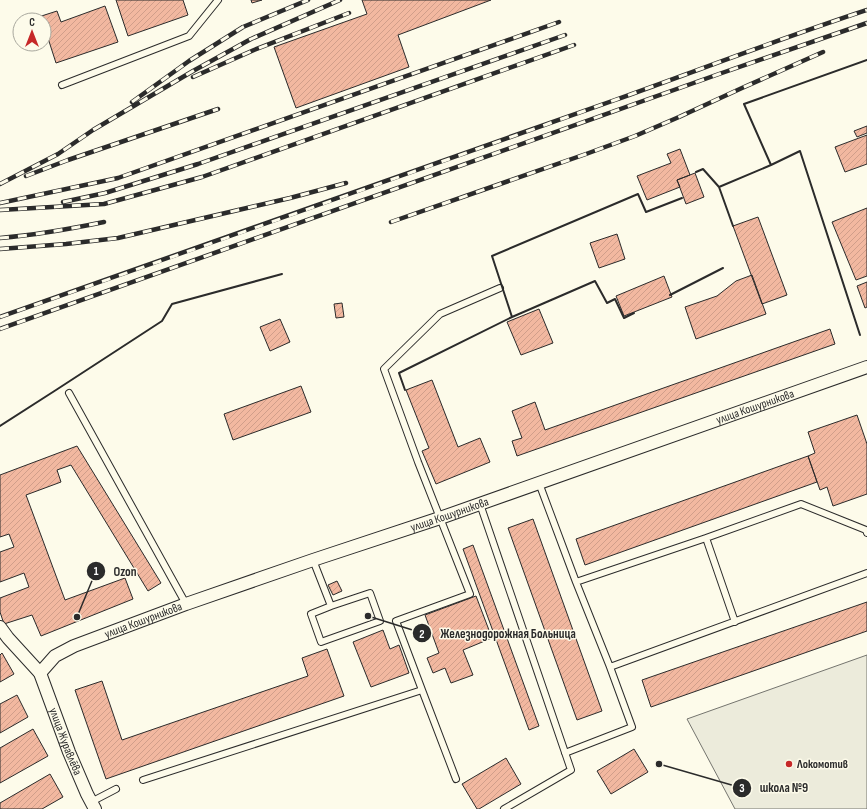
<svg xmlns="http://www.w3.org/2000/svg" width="867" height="809" viewBox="0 0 867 809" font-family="'Sofia Sans Condensed',sans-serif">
	<defs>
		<pattern id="building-hatch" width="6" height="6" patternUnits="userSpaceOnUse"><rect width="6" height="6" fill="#f2b8a0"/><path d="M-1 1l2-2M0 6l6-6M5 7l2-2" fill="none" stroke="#d09e8a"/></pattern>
	</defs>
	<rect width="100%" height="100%" fill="#fdfbea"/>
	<!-- pitch -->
	<path fill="#ecebdb" stroke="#74746e" d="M867,655V809H735L687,719Z"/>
	<!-- building -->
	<path fill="url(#building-hatch)" stroke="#2b2b2b" d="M116,0H183L188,15L128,36Z
		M251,0H262L252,3Z
		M362,0H491L398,35L409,67L296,108L274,47L367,14Z
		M105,6L118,42L56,63L46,32L44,33V20H29L57,11L61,22Z
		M867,126V133L857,137L854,131Z
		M867,135V164L845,172L835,147Z
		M680,149L690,175L677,180L680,187L647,200L637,176L671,163L667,154Z
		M695,173L704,197L686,204L677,180Z
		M867,208V276L856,280L832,222Z
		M758,217L787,295L762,304L733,226Z
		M617,234L625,259L599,268L590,243Z
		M752,275L766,314L696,339L685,307L717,296L736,281Z
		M664,276L672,297L624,316L616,296Z
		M867,282V307L865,308L857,286Z
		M342,303L344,317L336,318L334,304Z
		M539,309L553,343L521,355L507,322Z
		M280,319L290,342L270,351L260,327Z
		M830,329L835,344L517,456L512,441L522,438L512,411L535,402L545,430Z
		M432,380L458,447L480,438L490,462L436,484L422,451L429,448L406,390Z
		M301,386L311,412L233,440L224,414Z
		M857,415L867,444V494L833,506L827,487L820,490L808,456L815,453L808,432Z
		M77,446L161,583L148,591L71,465L57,470L61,482L26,495L65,600L125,578L133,599L41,636L32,615L4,624L0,612V598L29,587L24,573L0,582V552L14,547L9,534L0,537V475Z
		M808,456L817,482L585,565L576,539Z
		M533,519L602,711L577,720L508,528Z
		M473,545L539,726L529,730L463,549Z
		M337,581L342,591L333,595L328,585Z
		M476,596L492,638L463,650L473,675L451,683L445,668L433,673L427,658L439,653L425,615Z
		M867,602V631L651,707L642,680Z
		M383,630L390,649L399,645L409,673L371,687L353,642Z
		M327,649L344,696L106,779L75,690L102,681L122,740L308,676L302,658Z
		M2,653L14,674L0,682V655Z
		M17,695L28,717L0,733V704Z
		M33,729L48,756L0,783V748Z
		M634,749L648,772L611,794L597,771Z
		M506,758L521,784L479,809H477L462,784Z
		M50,774L63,797L42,809H0V803Z"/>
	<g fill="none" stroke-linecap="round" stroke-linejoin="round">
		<defs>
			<path id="service" d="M62,85L189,36L218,0
				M69,393L186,604
				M539,483L576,582L706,538L735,622
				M480,504L571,770L504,809
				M706,538L801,504L866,530L867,533
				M313,560L331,606L311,614L321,642L380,621L370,593L331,606
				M576,582L610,667
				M422,690L456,779
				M565,753L632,727L610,667L867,573
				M143,780L422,690L396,621L470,594L418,462L384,369L440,314L500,288
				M91,802L116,789"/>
			<g id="minor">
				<path id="s1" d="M0,627L8,638L40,673L69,752L87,794L95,809"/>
				<path id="s2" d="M40,673L55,656L74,646L186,604L313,560L440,518L867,367"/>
			</g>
		</defs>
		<!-- service casing -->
		<use href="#service" stroke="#2b2b2b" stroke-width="8"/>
		<!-- minor casing -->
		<use href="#minor" stroke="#2b2b2b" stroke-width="14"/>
		<!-- service -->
		<use href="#service" stroke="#fdfbea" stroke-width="6"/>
		<!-- minor -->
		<use href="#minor" stroke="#fdfbea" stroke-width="12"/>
		<defs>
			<path id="rail" d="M193,77L254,50L349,13
				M132,102L189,61L243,27L308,0
				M26,176L68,160L218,109
				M0,184L58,154L93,130L193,71L251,39L340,0
				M63,202L105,193L198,164L565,35
				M0,203L118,178L559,22
				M0,210L104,204L202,177L574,45
				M391,222L586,154L635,136L679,117L742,88L823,52
				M0,238C35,235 70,229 104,222
				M0,249L66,244L118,238L290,198L346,183
				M0,317C205,246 410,173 615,100C699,70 782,38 867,10
				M0,329L719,74L867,23"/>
		</defs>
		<!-- rail casing -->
		<use href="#rail" stroke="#2b2b2b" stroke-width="4.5"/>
		<!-- rail -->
		<use href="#rail" stroke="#fdfbea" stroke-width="3" stroke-dasharray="9" stroke-linecap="butt"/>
		<!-- wall -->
		<path stroke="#2b2b2b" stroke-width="2" d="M771,165L800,151L860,335
			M696,172L703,169L719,187L771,165L744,104L867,60
			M719,187L733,226
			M670,295L723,268
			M512,317L595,281L607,303L615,299L624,318L634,313
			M405,390L399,373L512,317L492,256L638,194L646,212L682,198
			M0,426L56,390L162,321L172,304L282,274"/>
	</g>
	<!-- markers -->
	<circle fill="#c62828" stroke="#fdfbea" stroke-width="1.5" cx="789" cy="764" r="4"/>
	<g text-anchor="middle" stroke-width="3" stroke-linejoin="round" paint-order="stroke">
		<!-- street labels -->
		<g font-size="12" fill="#2b2b2b" stroke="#fdfbea">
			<text dy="4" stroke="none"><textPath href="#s2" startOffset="766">улица Кошурникова</textPath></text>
			<text dy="4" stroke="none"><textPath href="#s2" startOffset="442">улица Кошурникова</textPath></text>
			<text dy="4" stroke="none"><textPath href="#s2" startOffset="118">улица Кошурникова</textPath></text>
			<text dy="4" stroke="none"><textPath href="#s1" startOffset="134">улица Журавлёва</textPath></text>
		</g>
		<!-- poi labels -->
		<g font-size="12" font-weight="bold" fill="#2b2b2b" stroke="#fdfbea" text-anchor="start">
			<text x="797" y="768">Локомотив</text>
		</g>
	</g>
	<!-- callouts -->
	<path fill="none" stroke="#2b2b2b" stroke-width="1.5" d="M77 617L96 571M368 616L422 633M659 764L742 788"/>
	<g fill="#2b2b2b" stroke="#fdfbea" stroke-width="1.5">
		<circle cx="77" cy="617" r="4"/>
		<circle cx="368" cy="616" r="4"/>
		<circle cx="659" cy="764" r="4"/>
		<circle cx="96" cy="571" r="10"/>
		<circle cx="422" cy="633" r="10"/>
		<circle cx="742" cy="788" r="10"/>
	</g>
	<g font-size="12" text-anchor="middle" font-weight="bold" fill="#fff">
		<text x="96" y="575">1</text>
		<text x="422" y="638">2</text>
		<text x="742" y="792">3</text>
	</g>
	<g font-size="13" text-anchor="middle" font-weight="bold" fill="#2b2b2b" stroke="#fdfbea" stroke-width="3" stroke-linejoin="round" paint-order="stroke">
		<text x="125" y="576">Ozon</text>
		<text x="508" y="638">Железнодорожная Больница</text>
		<text x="784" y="792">школа №9</text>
	</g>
	<!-- north arrow -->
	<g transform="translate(32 32)"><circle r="19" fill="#fdfbea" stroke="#a9a89e"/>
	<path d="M0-3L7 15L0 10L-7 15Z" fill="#c62828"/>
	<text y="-6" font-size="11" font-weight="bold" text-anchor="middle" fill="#2b2b2b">С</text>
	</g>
</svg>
